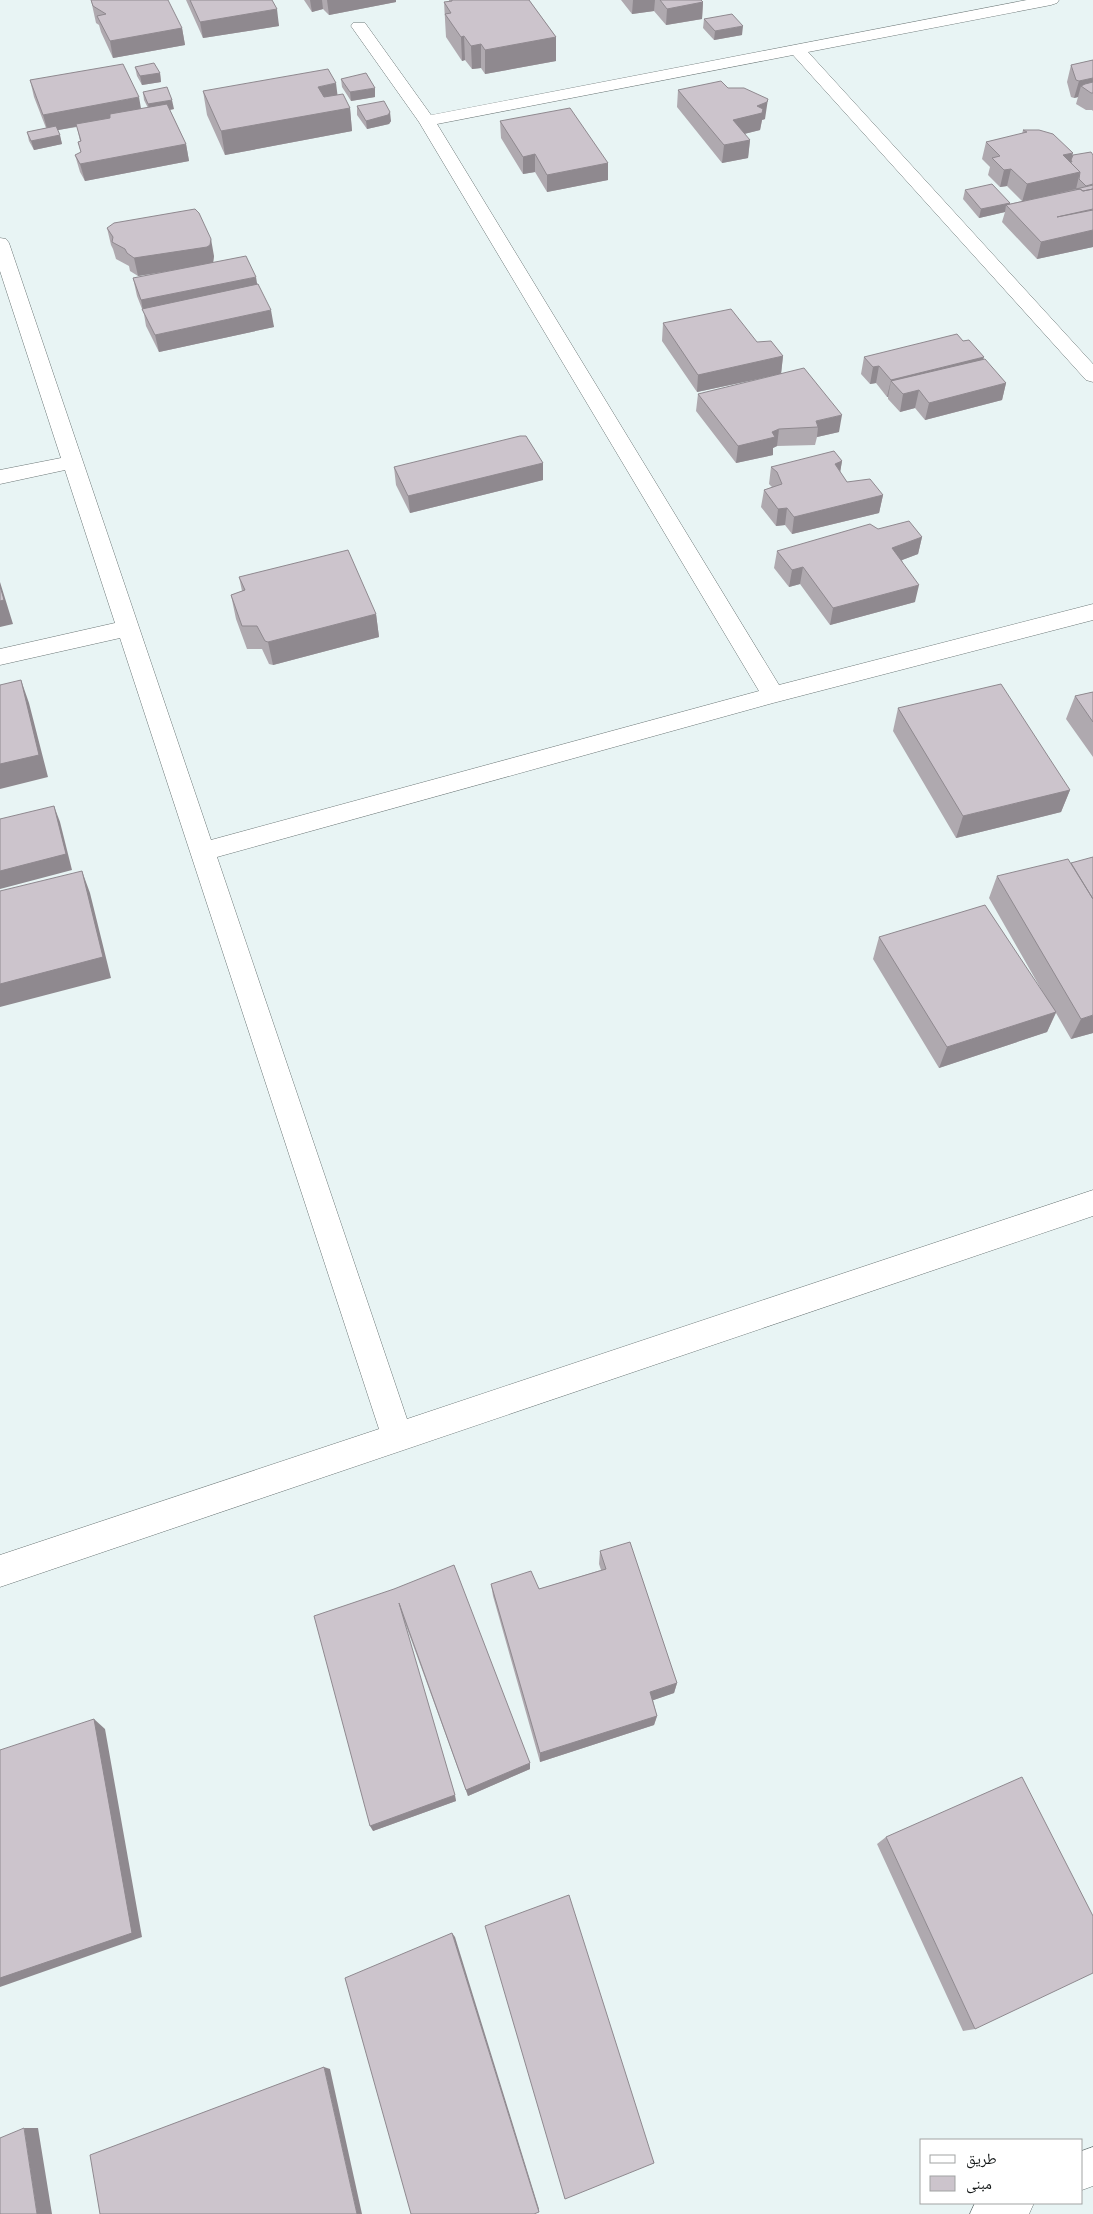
<svg xmlns="http://www.w3.org/2000/svg" width="1093" height="2214" viewBox="0 0 1093 2214" font-family="'Zilla Slab','Noto Naskh Arabic',serif">
	<rect width="100%" height="100%" fill="#e8f4f4"/>
	<g fill="none" stroke-linecap="round" stroke-linejoin="round">
		<defs>
			<path id="minor" d="M1027,0H1059L1057,3L1051,5L808,52L1093,364V382L1086,380L793,55L437,124L779,685L1093,604V620L773,703L217,857L407,1419L1093,1190V1216L0,1587V1555L379,1429L120,638L0,665V649L115,623L65,470L0,484V470L61,458L0,271V238L6,239L9,243L211,840L759,691L419,122L351,26L353,23H365L431,115Z
				M1093,2147V2186L1082,2190V2151Z
				M975,2203H1034L1029,2214H970Z"/>
		</defs>
		<!-- minor casing -->
		<use href="#minor" stroke="#6c7777" stroke-width="1"/>
		<!-- minor -->
		<use href="#minor" fill="#fff" fill-rule="evenodd"/>
	</g>
	<!-- wall -->
	<path fill="#afa9af" d="M91,0L182,28L185,45L113,58L101,32L99,25L96,23Z
		M186,0H272L279,26L203,38Z
		M304,0H396V2L329,15L323,9L312,12Z
		M449,0H529L556,37V61L485,74L481,68L472,69L465,60L462,61L446,37L444,2H449Z
		M621,0H701L703,2L702,19L666,25L654,11L632,14Z
		M704,19L742,35L714,40L703,28Z
		M1093,60V111L1092,110H1086L1076,104L1078,97L1074,98L1071,97L1067,82L1071,65Z
		M135,67L160,73L161,82L142,85L137,76Z
		M341,79L375,97L351,101L342,87Z
		M30,80L141,109L148,108L144,100L143,92L174,109L170,110L186,144L189,161L85,181L80,172L75,155L81,153L78,142L80,141L77,127L58,130L62,144L34,150L29,141L27,132L46,128L34,97Z
		M728,88L765,119L762,120L760,130L744,134L750,140L748,158L722,163L677,107L678,90Z
		M203,91L338,95L350,108L352,131L225,155L207,115Z
		M357,106L391,121L389,124L367,129L357,115Z
		M500,121L608,163V180L547,192L535,172L523,174L501,138Z
		M1023,130L1073,155H1093V247L1037,259L1002,222L1005,212L979,218L963,199L965,190L1010,203L1009,204L1022,201L1007,186L1000,187L988,175L990,167L982,159L986,142L1022,134Z
		M107,228L214,256L213,263L258,284L274,327L159,352L146,326L144,314L137,296L133,278L177,270L138,276L130,271L129,266L116,259L113,249L111,245Z
		M663,323L757,342L783,356L781,374L697,392L662,341Z
		M864,357L983,359L1006,383L1002,400L925,420L915,408L900,412L888,399V397H887L876,383L870,384L861,374Z
		M698,394L839,432L817,437L815,445L777,446L773,448V455L736,463L696,411Z
		M842,461L840,472L847,482L883,495L879,513L792,534L785,525L776,526L761,507L764,490L772,487L769,484L771,467Z
		M543,463V480L410,513L396,485L394,467Z
		M878,529L922,537L918,554L902,560L915,602L830,625L800,584L789,587L774,568L777,551Z
		M239,577L376,614L379,637L273,665L269,664L262,649H247L236,619L231,595L242,591Z
		M1093,692V757L1066,719L1075,696Z
		M898,708L1070,790L1061,812L956,838L893,731Z
		M997,876L1093,1033L1071,1039L1056,1013L1047,1032L939,1068L873,959L879,937L1045,996L989,898Z
		M600,1551L677,1683L674,1693L653,1700L657,1716L654,1725L540,1762L493,1596L491,1584L539,1589L601,1570L599,1564Z
		M394,1589L530,1769L468,1796L401,1612L456,1801L373,1831Z
		M886,1837L975,2029L963,2031L877,1844Z"/>
	<!-- shaded-wall -->
	<path fill="#8f898f" d="M310,0H322L323,9L312,12Z
		M327,0H396V2L329,15Z
		M633,0H655L654,11L632,14Z
		M703,2L702,19L666,25L667,9Z
		M277,9L279,26L203,38L200,22Z
		M743,26L742,35L714,40L715,31Z
		M182,28L185,45L113,58L110,41Z
		M464,36L465,60L462,61L461,37Z
		M556,37V61L485,74V50Z
		M481,44V68L472,69L471,46Z
		M160,73L161,82L142,85L140,76Z
		M1093,78V93L1081,86L1078,97L1074,98L1079,81Z
		M336,83L339,107L321,111L318,87Z
		M375,88V97L351,101L350,92Z
		M139,97L142,114L48,132L43,115Z
		M768,99L765,119L762,120L760,130L732,137L733,120Z
		M172,100L174,109L150,113L148,104Z
		M350,108L352,131L225,155L221,131Z
		M390,112L391,121L389,124L367,129L366,121Z
		M60,135L62,144L34,150L31,141Z
		M750,140L748,158L722,163L724,145Z
		M186,144L189,161L85,181L80,164Z
		M1073,153L1069,169L1063,155Z
		M535,154V172L523,174V157Z
		M608,163V180L547,192V175Z
		M1011,169L1007,186L1000,187L1004,170Z
		M1080,172L1076,189L1022,202L1027,184Z
		M1010,203L1009,207L1006,205L1005,212L979,218L981,209Z
		M1093,230V247L1037,259L1041,242Z
		M211,239L214,256L213,263L210,264L138,276L134,258Z
		M256,277L259,295L143,311L141,300Z
		M271,310L274,327L159,352L155,335Z
		M783,356L781,374L697,392L698,375Z
		M984,357L979,375L891,381L888,397H887L891,380Z
		M879,366L876,383L870,384L873,367Z
		M1006,383L1002,400L925,420L929,403Z
		M919,390L915,408L900,412L903,394Z
		M842,415L839,432L817,437L818,427L816,421Z
		M779,429L777,446L773,448V455L736,463L738,446Z
		M842,461L839,479L835,464Z
		M543,463V480L410,513L408,496Z
		M883,495L879,513L792,534L794,517Z
		M787,508L785,525L776,526L778,509Z
		M922,537L918,554L889,565L892,548Z
		M803,567L800,584L789,587L792,570Z
		M0,582L13,624L0,627Z
		M919,585L915,602L830,625L833,608Z
		M376,614L379,637L273,665L268,642Z
		M21,680L29,703L48,777L0,789V764Z
		M1070,790L1061,812L956,838L963,816Z
		M54,806L60,822L72,870L0,889V871Z
		M82,871L90,893L111,978L0,1007V984Z
		M1056,1012L1047,1032L939,1068L947,1047Z
		M1093,1015V1033L1071,1039L1081,1019Z
		M677,1683L674,1693L648,1702L650,1692Z
		M657,1716L654,1725L540,1762V1753Z
		M94,1719L105,1729L142,1937L0,1987V1978Z
		M530,1763V1769L468,1796L466,1790Z
		M455,1795L456,1801L373,1831L370,1826Z
		M452,1933L455,1937L539,2209V2212Z
		M324,2067L330,2069L362,2214H357Z
		M24,2128H38L52,2214H37Z"/>
	<!-- building -->
	<path fill="#ccc4cc" stroke="#8f898f" d="M91,0H168L182,28L110,41L97,16L106,14L93,6Z
		M190,0H272L277,9L200,22Z
		M452,0H529L556,37L485,50L481,44L471,46L464,36L461,37L445,14L451,13L444,2L452,1Z
		M660,0H701L703,2L667,9Z
		M732,14L743,26L715,31L704,19Z
		M1093,60V78L1079,81L1076,80L1071,65Z
		M154,63L160,73L140,76L135,67Z
		M123,64L139,97L43,115L30,80Z
		M328,69L336,83L318,87L324,97L343,94L350,108L221,131L203,91Z
		M366,73L375,88L350,92L341,79Z
		M721,81L728,88H744L768,99L767,102L757,106L763,109L762,113L733,120L750,140L724,145L678,90Z
		M1093,82V93H1091L1081,86L1085,84Z
		M167,87L172,100L148,104L143,92Z
		M384,101L390,112L388,115L366,121L357,106Z
		M167,104L186,144L80,164L75,155L81,152L78,142L81,141L76,124L110,118V114Z
		M570,108L608,163L547,175L535,154L523,157L500,121Z
		M56,126L60,135L31,141L27,132Z
		M1023,130H1039L1053,134L1073,153L1063,155L1080,172L1027,184L1011,169L1004,170L992,158L1000,156L986,142L1027,132Z
		M1091,152L1093,155V184L1086,186L1079,179L1080,172L1070,162H1072L1071,160L1073,155Z
		M992,184L1010,203L981,209L965,190Z
		M1093,185V189L1083,191L1080,189H1076Z
		M1080,189L1083,191L1093,189V209L1057,217L1093,210V230L1041,242L1006,205Z
		M195,209L199,213L211,239L210,245L207,247L134,258L127,253L125,249L112,242L113,237L107,228L114,223Z
		M246,256L256,277L141,300L133,278Z
		M258,284L271,310L155,335L142,309Z
		M731,309L757,342L771,341L783,356L698,375L663,323Z
		M957,334L963,341L969,340L984,357L891,380L879,366L873,367L864,357Z
		M985,359L1006,383L929,403L919,390L903,394L891,381Z
		M804,368L842,415L816,421L818,427L779,429L772,432L775,437L738,446L698,394Z
		M520,436H526L543,463L408,496L394,467Z
		M834,451L842,461L835,464L847,482L870,479L883,495L794,517L787,508L778,509L764,490L782,484L777,472L771,467Z
		M909,521L922,537L892,548L919,585L833,608L803,567L792,570L777,551L870,524L878,529Z
		M348,550L376,614L268,642L265,641L257,626H242L231,595L245,590L239,577Z
		M0,586L4,600L0,601Z
		M21,680L39,755L0,764V685Z
		M1001,684L1070,790L963,816L898,708Z
		M1093,692V722L1075,696Z
		M54,806L66,854L0,871V819Z
		M1093,857V899L1071,863Z
		M1068,859L1093,899V1015L1081,1019L997,876Z
		M82,871L103,957L0,984V891Z
		M985,905L1056,1012L947,1047L879,937Z
		M630,1542L677,1683L650,1692L657,1716L540,1753L491,1584L531,1571L539,1589L606,1569L600,1551Z
		M454,1565L530,1763L466,1790L399,1603L455,1795L370,1826L314,1616L394,1589Z
		M94,1719L132,1933L0,1978V1750Z
		M1022,1777L1093,1916V1973L975,2029L886,1837Z
		M569,1895L654,2163L565,2199L485,1926Z
		M452,1933L539,2212L534,2214H411L345,1978Z
		M324,2067L357,2214H100L90,2155Z
		M24,2128L37,2214H0V2138Z"/>
	<!-- legend -->
	<rect x="920" y="2139" width="162" height="65" fill="#ffffff" stroke="#a1a3a3"/>
	<rect x="930" y="2155" width="25" height="8" fill="#ffffff" stroke="#a1a3a3"/>
	<text x="966" y="2164" font-size="15" fill="#141818">طريق</text>
	<rect x="930" y="2176" width="25" height="15" fill="#ccc4cc" stroke="#a1a3a3"/>
	<text x="966" y="2189" font-size="15" fill="#141818">مبنى</text>
</svg>
